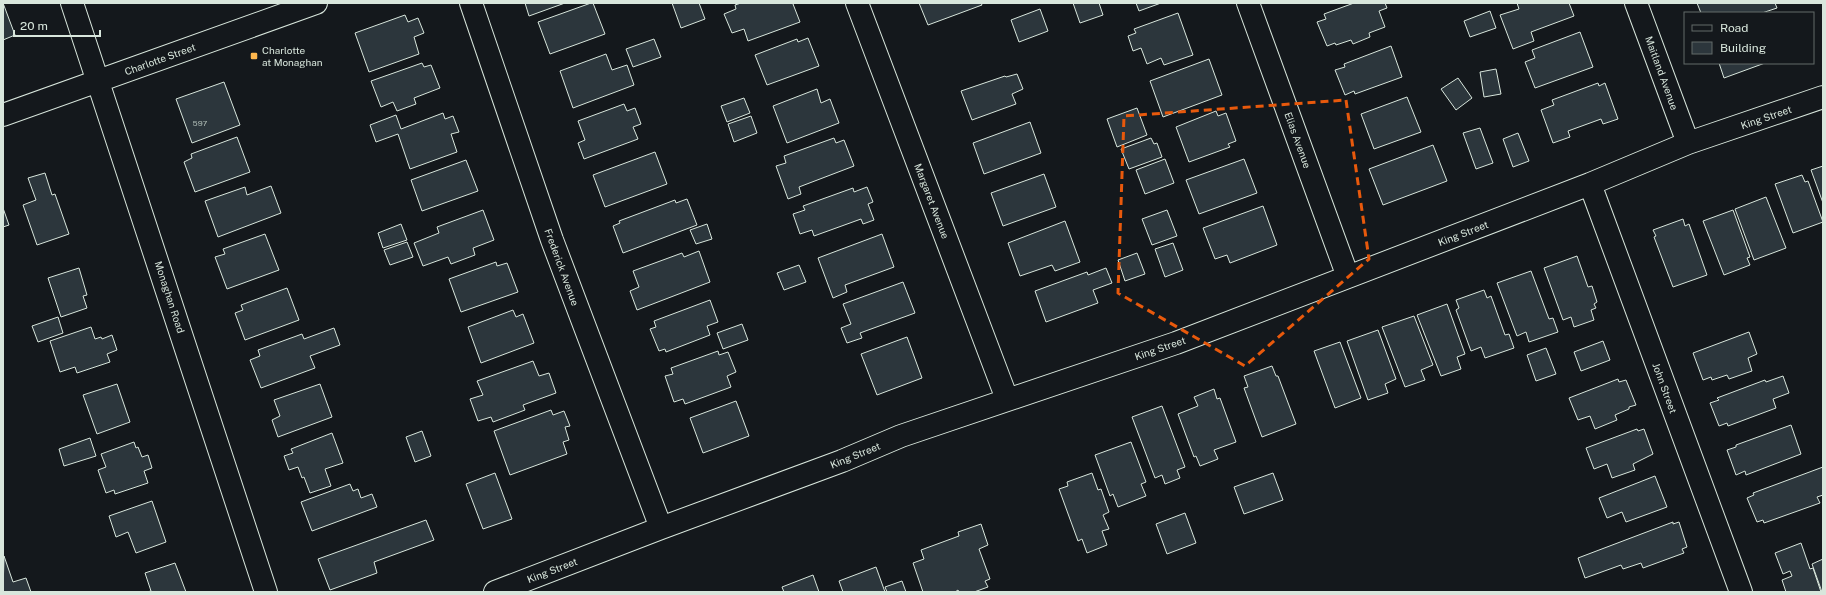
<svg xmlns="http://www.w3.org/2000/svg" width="1826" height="595" viewBox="0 0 1826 595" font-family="'Public Sans',sans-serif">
	<rect width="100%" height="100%" fill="#14181c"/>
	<!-- building -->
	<path fill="#2c363c" stroke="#d8e6dc" d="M3,3L15,35L3,40Z
		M525,3H565L529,16Z
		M591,3H593L605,34L550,54L538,22Z
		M672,3H699L705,19L681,28Z
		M741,3H795L793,4L800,22L748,41L744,29L732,33L724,14L736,9L735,5Z
		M919,3H981L982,5L928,25Z
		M1073,3H1099L1103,15L1080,23Z
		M1136,3H1161L1139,11Z
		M1354,3H1385L1387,8L1379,11L1385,27L1369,33L1370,37L1353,44L1351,40L1336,45L1335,43L1327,46L1317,22L1326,19L1324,14Z
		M1517,3H1569L1574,16L1531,32L1534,41L1513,49L1500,15L1519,9Z
		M1697,3H1775L1777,8L1762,13H1701Z
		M1040,9L1048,31L1019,42L1011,20Z
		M1490,11L1496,28L1470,37L1464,21Z
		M1178,13L1193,55L1164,65L1161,58L1147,64L1141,48L1133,51L1128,36L1136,33L1134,29Z
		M405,15L408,22L418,18L424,33L414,37L419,54L369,72L355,33Z
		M1580,32L1593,67L1535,88L1525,62L1535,58L1532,50Z
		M808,38L819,66L767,85L755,55L797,39L798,42Z
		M654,39L661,57L633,67L626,49Z
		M1391,46L1402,77L1355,94L1354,91L1345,95L1335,70L1345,67L1344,64Z
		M606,54L612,70L627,65L634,85L573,108L560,71Z
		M1209,59L1222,95L1163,117L1150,81Z
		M422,63L424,67L431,65L440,88L414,98L416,104L397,111L393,102L381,107L371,81Z
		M1719,63H1765L1724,78Z
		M1496,69L1501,94L1484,97L1480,72Z
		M1017,74L1023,89L1012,94L1016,104L972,120L961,91L1005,76L1006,77Z
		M1458,78L1472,98L1456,110L1441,89Z
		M224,82L240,125L192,143L176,99Z
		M1598,83L1599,86L1605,83L1618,119L1603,124L1601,119L1568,131L1570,137L1553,143L1541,110L1554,105L1552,100Z
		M817,89L821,103L830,99L839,123L787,143L773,106Z
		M1407,97L1421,132L1374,149L1361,114Z
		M744,98L750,113L727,122L721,106Z
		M624,104L627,111L635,108L641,124L633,127L638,139L584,159L578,143L585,140L578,121Z
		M1137,108L1147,135L1117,147L1107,119Z
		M1216,111L1218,116L1226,113L1236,141L1228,144L1230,147L1189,162L1176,127Z
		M443,113L445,119L453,116L459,132L451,134L457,152L410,169L398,134L376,142L370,125L396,115L401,129Z
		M751,116L757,133L734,142L728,124Z
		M1030,122L1041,153L984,174L973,143Z
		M1480,128L1493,163L1476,169L1463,133Z
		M1518,133L1529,161L1513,167L1503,139Z
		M237,137L250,172L195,192L184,162L192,158L191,154Z
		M834,138L836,143L844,140L854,166L799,187L801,194L788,199L776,166L786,163L784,156Z
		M1151,138L1154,144L1157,143L1162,157L1129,169L1121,149Z
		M1433,145L1447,181L1383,205L1369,169Z
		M655,152L667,184L605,207L593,175Z
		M1165,159L1174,183L1145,194L1136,170Z
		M1244,159L1257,193L1199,214L1186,180Z
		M466,160L478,191L422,211L411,180Z
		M1823,166V203L1811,170Z
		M45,173L52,195L55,194L69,234L37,245L23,205L36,200L28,178Z
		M1044,174L1056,207L1003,226L991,193Z
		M1802,175L1805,182L1808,181L1823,222L1793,233L1775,184Z
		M271,186L281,213L218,237L205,201L245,187L247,195Z
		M867,187L873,202L868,204L874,220L863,224L861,219L814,236L812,230L800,234L793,214L805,210L803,206L853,188L854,192Z
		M1766,197L1786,248L1754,260L1735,209Z
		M687,199L697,225L623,253L613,226L620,223L619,221L675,200L676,203Z
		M1263,206L1277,245L1230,263L1227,255L1215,259L1203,228Z
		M3,208L9,225L3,227Z
		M483,210L494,240L473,248L475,255L451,264L448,257L423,266L414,243L439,233L437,227Z
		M1167,210L1177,236L1152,245L1142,219Z
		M1733,210L1750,257L1747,258L1750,265L1724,275L1703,221Z
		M1683,219L1685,226L1689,224L1707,275L1673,287L1654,237L1656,236L1653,230Z
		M1065,221L1080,262L1055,271L1052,265L1020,276L1008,243Z
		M401,224L407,240L383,248L378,233Z
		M707,224L712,239L696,244L690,230Z
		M265,234L279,270L227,289L215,257L225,254L223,249Z
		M882,234L894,267L845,285L847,292L833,298L818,258Z
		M407,242L413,257L390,265L384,250Z
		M1173,243L1183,270L1165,277L1155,249Z
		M699,251L710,282L637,310L630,291L639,287L633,271L682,253L684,257Z
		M1137,253L1145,274L1125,281L1118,260Z
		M1577,256L1588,287L1592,286L1597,302L1594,304L1596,308L1591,310L1594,320L1574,327L1571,317L1563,320L1544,268Z
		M496,262L497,266L507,263L518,292L461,312L449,279Z
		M799,265L806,282L784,290L777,273Z
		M79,268L87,295L83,296L87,308L61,317L48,278Z
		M1106,268L1112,283L1093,290L1098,303L1046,322L1035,291L1087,272L1088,275Z
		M1531,271L1549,319L1553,318L1558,332L1529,342L1526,332L1517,336L1497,283Z
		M903,282L915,313L860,333L862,338L847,343L841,328L851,324L843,304Z
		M287,288L299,320L245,340L235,313L243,310L241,305Z
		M1484,290L1487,298L1491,296L1505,335L1509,334L1514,348L1485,358L1481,347L1471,351L1456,310L1459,308L1456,300Z
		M710,300L718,322L707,326L710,335L666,352L665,349L659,351L650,329L656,327L654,321Z
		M1447,304L1465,354L1457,357L1461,369L1441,376L1417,315Z
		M513,310L516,317L523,314L534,343L481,363L468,327Z
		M1414,316L1433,365L1421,370L1425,380L1405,387L1382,327Z
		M58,317L63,333L38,342L32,326Z
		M742,324L748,340L723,349L717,333Z
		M91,327L95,339L101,337L102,339L112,335L117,350L107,354L110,362L77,373L75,367L60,372L50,341Z
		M334,328L340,345L310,356L315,368L261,388L250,360L260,356L258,350L302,334L304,339Z
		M1378,330L1396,379L1385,384L1388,393L1368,400L1347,341Z
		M1749,332L1757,354L1748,358L1752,371L1729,379L1727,375L1712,380L1711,377L1703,380L1693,353Z
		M907,337L922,378L877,395L861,354Z
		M1603,341L1610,360L1581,371L1574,352Z
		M1340,342L1361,398L1335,408L1314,351Z
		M1546,348L1556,374L1536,381L1527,355Z
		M718,351L719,355L728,352L736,372L727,376L731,387L685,404L683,399L674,402L665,376L673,374L671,368Z
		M533,361L539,376L549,373L556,393L523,405L525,410L493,422L491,417L478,421L470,399L483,395L477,381Z
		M1272,366L1276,376H1278L1296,424L1262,437L1244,388L1248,387L1244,376Z
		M1783,376L1789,393L1773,399L1776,408L1728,426L1727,423L1719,426L1710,403L1719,400L1717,398L1765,380L1766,382Z
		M1618,379L1619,382L1626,380L1636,405L1629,407V409L1615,415L1617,420L1595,429L1590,416L1578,420L1569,398Z
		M117,384L130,422L97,434L83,395Z
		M320,384L332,417L278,437L272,420L280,416L274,400Z
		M1214,389L1217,399L1220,398L1236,442L1214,450L1218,459L1200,466L1196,456L1194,457L1178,414L1198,406L1194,397Z
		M736,401L749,436L703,453L690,418Z
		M1162,406L1185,467L1177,470L1180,478L1165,484L1162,475L1155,478L1132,417Z
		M551,410L553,415L564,411L570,426L565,427L569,440L563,442L567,454L510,475L494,431Z
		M1791,425L1801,454L1746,475L1745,471L1736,475L1727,450L1736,447V445Z
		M1637,429L1638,431L1644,429L1653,454L1633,464L1635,470L1612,478L1607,464L1594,469L1586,448Z
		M422,431L431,456L415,462L406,437Z
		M332,433L343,463L325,469L331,486L310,493L304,477L302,478L298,467L289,470L284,456L293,453L291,449Z
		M90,438L96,456L64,466L59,449Z
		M134,442L136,448L138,447L142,457L148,455L152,468L144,471L148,483L115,494L114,490L106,493L98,470L106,467L101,454Z
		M1131,442L1146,482L1141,484L1146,496L1118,507L1113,494L1110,496L1095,455Z
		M1823,467V495L1817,497L1820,503L1764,523L1763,520L1757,522L1747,498L1754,495L1753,493Z
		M495,473L512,519L483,529L466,484Z
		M1092,473L1098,490L1101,489L1109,512L1103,515L1109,529L1102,531L1107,545L1087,553L1082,539L1078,541L1059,489L1068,486L1067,482Z
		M1273,473L1283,500L1244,514L1234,487Z
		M1655,476L1667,507L1626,522L1622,512L1607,518L1599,498Z
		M350,484L353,491L358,489L361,498L372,494L377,507L312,531L301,502Z
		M152,501L166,542L136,553L128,532L116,537L109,516Z
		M1185,513L1196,543L1167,554L1156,524Z
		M426,520L434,540L374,562L377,573L330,590L318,559Z
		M1673,522V524L1679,522L1687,547L1682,549L1684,553L1643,568L1641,563L1623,569L1621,565L1585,578L1578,558Z
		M981,524L988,545L979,549L990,579L985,581L988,587L974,592H959L958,590L955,592H923L913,563L924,559L921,550L959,536L958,532Z
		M1801,543L1810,569L1813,568L1821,592H1786L1782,580L1792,576L1790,571L1783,574L1775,553Z
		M4,556L13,582L26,578L31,592H3Z
		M1823,559V592H1822L1812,564Z
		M175,563L186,592H147L151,591L145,573Z
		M876,567L885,592H843L839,581Z
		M813,575L819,592H784L782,587Z
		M902,581L906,592H887L885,587Z"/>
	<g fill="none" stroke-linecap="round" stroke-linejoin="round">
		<defs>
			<path id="minor" d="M471,3L552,240L661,528
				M857,3L1007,399
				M1248,3L1348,277
				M1636,3L1688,143
				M1590,184L1741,592
				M495,592L661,528L842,461L901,436L1176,343L1590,184L1688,143L1823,97"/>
			<path id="secondary" d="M72,3L266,592
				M3,115L316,3"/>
		</defs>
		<!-- minor casing -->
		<use href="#minor" stroke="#d8e6dc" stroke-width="24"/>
		<!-- secondary casing -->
		<use href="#secondary" stroke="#d8e6dc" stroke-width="24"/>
		<!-- minor -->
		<use href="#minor" stroke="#14181c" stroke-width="22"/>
		<!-- secondary -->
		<use href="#secondary" stroke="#14181c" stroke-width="22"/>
	</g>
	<!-- marked area -->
	<path fill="none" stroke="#e8590c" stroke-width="3" stroke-dasharray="8 5" stroke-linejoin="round" d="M1346,100L1369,259L1245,366L1118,293L1124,116Z"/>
	<!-- markers -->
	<rect fill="#ffb74d" stroke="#14181c" stroke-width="1.5" x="250" y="52" width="8" height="8" rx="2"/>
	<g text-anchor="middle" stroke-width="3" stroke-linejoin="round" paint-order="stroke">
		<!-- number labels -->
		<g font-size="8" fill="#adbab4">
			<text x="200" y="126">597</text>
		</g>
		<!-- poi labels -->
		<g font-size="10" fill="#d8e6dc" stroke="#14181c" text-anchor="start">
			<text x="262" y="54">Charlotte<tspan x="262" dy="12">at Monaghan</tspan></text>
		</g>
		<!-- street labels -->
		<g font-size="10" fill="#d8e6dc" stroke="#14181c">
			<text transform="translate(160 59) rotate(-20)" y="4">Charlotte Street</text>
			<text transform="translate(1662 73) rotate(70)" y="4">Maitland Avenue</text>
			<text transform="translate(1766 117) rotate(-19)" y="4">King Street</text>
			<text transform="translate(1298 140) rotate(70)" y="4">Elias Avenue</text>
			<text transform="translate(932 201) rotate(69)" y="4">Margaret Avenue</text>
			<text transform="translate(1463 233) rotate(-21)" y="4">King Street</text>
			<text transform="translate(562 267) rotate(70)" y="4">Frederick Avenue</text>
			<text transform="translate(170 297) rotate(72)" y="4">Monaghan Road</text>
			<text transform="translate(1160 348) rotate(-19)" y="4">King Street</text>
			<text transform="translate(1665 388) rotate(70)" y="4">John Street</text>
			<text transform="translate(855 455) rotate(-22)" y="4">King Street</text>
			<text transform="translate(552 570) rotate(-21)" y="4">King Street</text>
		</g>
	</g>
	<!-- border -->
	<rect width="1826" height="595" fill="none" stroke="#d8e6dc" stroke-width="8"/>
	<!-- legend -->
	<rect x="1684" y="12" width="130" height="52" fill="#14181c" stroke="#626a69"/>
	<rect x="1692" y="25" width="20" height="6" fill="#14181c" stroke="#626a69"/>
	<text x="1720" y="32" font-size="12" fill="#d8e6dc">Road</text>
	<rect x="1692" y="42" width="20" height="12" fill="#2c363c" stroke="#626a69"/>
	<text x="1720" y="52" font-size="12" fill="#d8e6dc">Building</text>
	<!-- scale -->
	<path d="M14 30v6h86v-6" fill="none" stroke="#d8e6dc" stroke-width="2"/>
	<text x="20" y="30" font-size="12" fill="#d8e6dc" stroke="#14181c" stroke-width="3" paint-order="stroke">20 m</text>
</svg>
